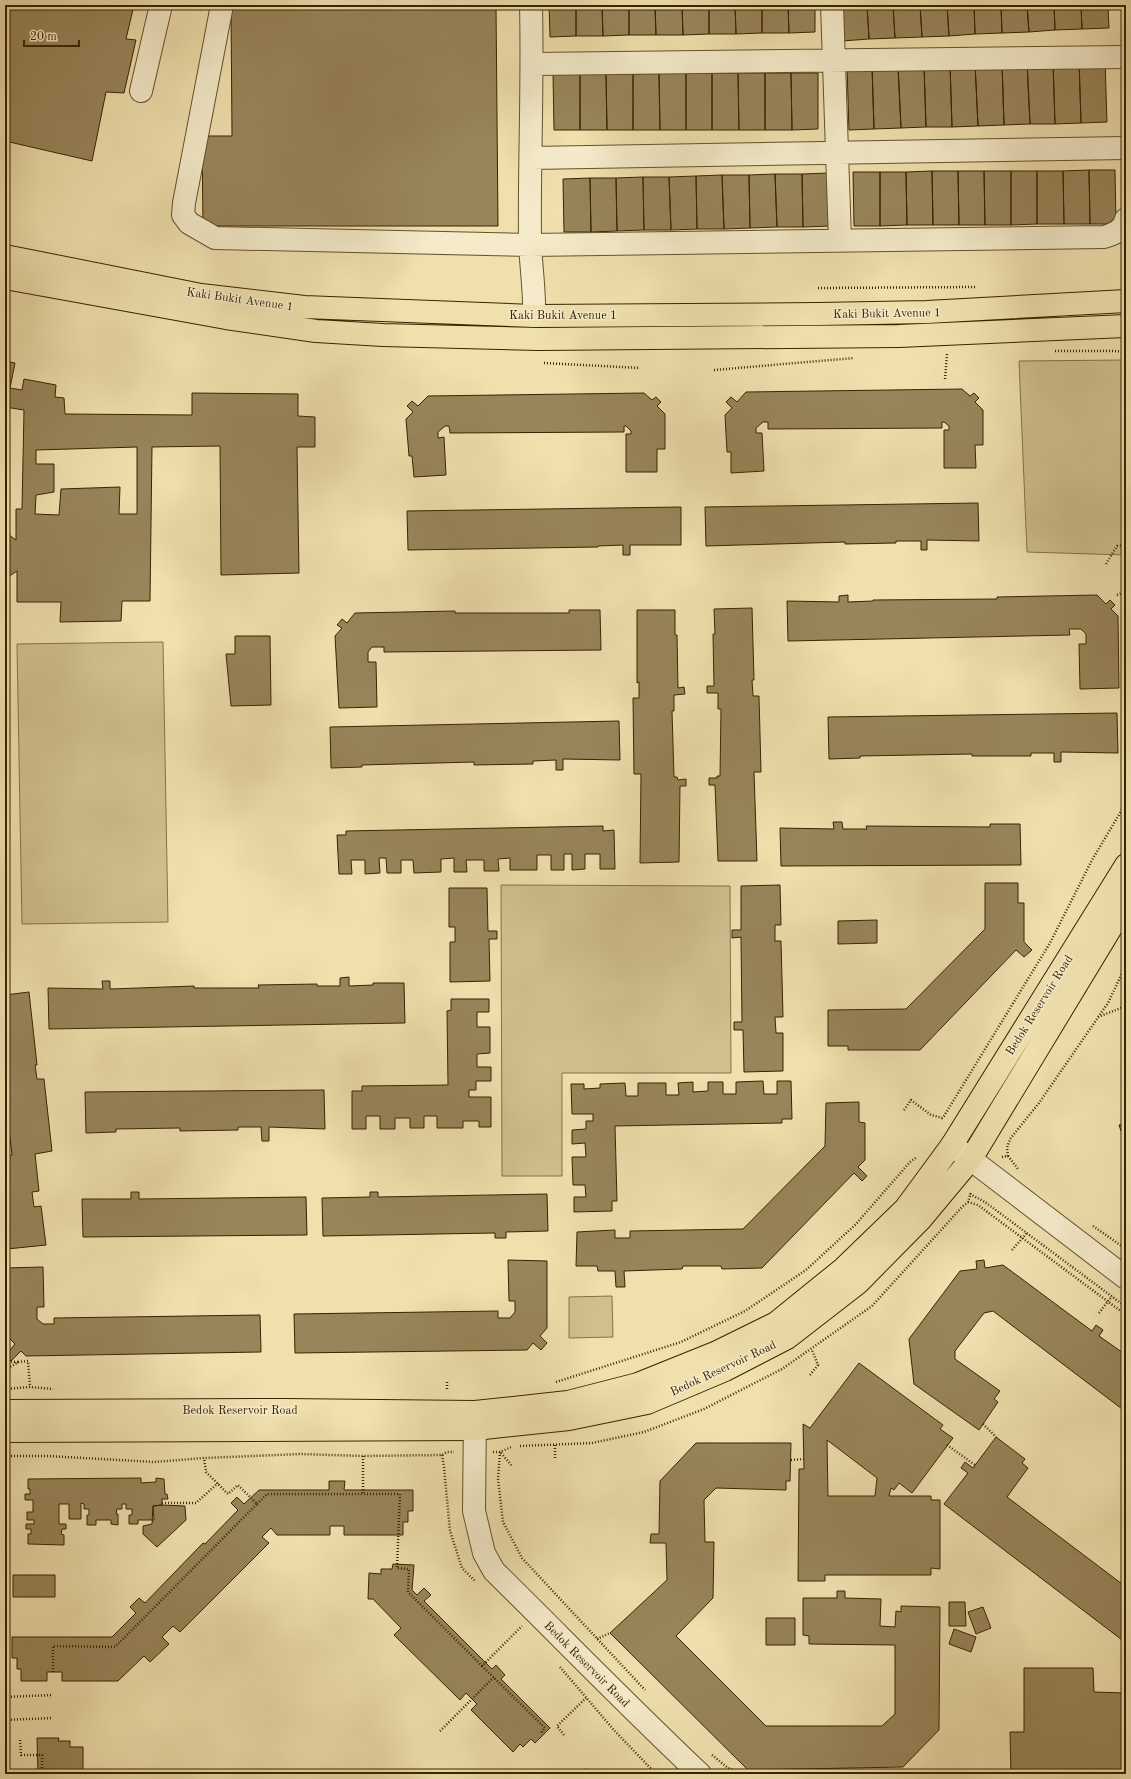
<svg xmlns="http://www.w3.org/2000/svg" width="1131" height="1779" viewBox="0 0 1131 1779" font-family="'Old Standard TT',serif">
	<rect width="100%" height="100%" fill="#efe0ae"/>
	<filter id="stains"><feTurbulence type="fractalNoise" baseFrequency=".005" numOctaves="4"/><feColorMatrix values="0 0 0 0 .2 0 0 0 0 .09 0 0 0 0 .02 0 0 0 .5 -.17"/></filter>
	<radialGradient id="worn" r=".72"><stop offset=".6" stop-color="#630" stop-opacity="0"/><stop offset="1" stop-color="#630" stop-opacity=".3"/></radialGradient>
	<!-- green -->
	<path fill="#d0c090" stroke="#847248" d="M1126,360V555L1027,552L1019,361Z
		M163,642L168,922L22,924L17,644Z
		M501,885L730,886L731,1073H562V1176H502Z
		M612,1296L613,1337L569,1338V1297Z"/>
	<!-- building -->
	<path fill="#98855a" stroke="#392300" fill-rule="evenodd" d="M5,5H134L126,39L136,40L124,93L106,92L92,161L5,141Z
		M231,5H496L498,226H203L202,136H232Z
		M549,5H576V36L550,37Z
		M576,5H602L603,36H576Z
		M602,5H629V35L603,36Z
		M629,5H655L656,35H629Z
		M655,5H682L683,35H656Z
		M682,5H709V34L683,35Z
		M709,5H735L736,34H709Z
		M735,5H762V33L736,34Z
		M762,5H788L789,33H762Z
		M788,5H815V32L789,33Z
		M840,5H867L869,39L842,41Z
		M867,5H893L895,38L869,39Z
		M893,5H920L922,37L895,38Z
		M920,5H947L949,36L922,37Z
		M947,5H974L975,34L949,36Z
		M974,5H1001L1002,33L975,34Z
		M1001,5H1027L1029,32L1002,33Z
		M1027,5H1054L1055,30L1029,32Z
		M1054,5H1081L1082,29L1055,30Z
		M1081,5H1108L1109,28L1082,29Z
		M1079,60H1105L1107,122L1081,123Z
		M1079,60L1081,123L1055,124L1053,61Z
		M1053,61L1055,124H1030L1027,62Z
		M1027,62L1030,124L1004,125L1002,63Z
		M975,63H1002L1004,125L978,126Z
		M975,63L978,126L952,127L950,64Z
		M950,64L952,127H926L924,65Z
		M924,65L926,127L901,128L898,66Z
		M872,66H898L901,128L874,129Z
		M872,66L874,129L849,130L847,67Z
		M580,73L606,74L607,130H580Z
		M580,73V130H554L553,74Z
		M659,73H686V130H660Z
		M659,73L660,130H633V74Z
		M686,73H712V130H686Z
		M712,73H738L739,130H712Z
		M738,73H765V130H739Z
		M765,73H791L792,130H765Z
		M791,73H818V129L792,130Z
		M606,74H633V130H607Z
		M1089,170H1115L1116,224H1090Z
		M1089,170L1090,224H1064L1063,171Z
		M932,171L933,225H907L906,172Z
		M932,171H958L959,225H933Z
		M958,171H984L985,225H959Z
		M984,171H1011V225H985Z
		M1011,171H1037V224L1011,225Z
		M1037,171H1063L1064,224H1037Z
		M853,172H880V226H854Z
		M880,172H906L907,225L880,226Z
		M829,173L830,226L803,227L802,174Z
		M775,174L777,227L750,228L749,175Z
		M775,174H802L803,227H777Z
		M722,175L724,229H697L696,176Z
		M722,175H749L750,228L724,229Z
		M696,176L697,229L671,230L669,177Z
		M643,177L644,230L617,231L616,178Z
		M643,177H669L671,230H644Z
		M590,178L591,232H564L563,179Z
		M590,178H616L617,231L591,232Z
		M5,361L15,363L10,388L22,390L24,379L56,385L55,397L64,398L65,414L192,415V393L298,394V416L315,417V447H297L299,573L221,575L220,446L152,447L150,601H122L121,621L60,622L61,602H17V571L5,579V532L16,540V509H22L24,410L5,407ZM137,447V514H119L120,487L61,489L59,515L35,514L36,495L54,492V464H36V450Z
		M962,389L970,396L974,393L979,398L975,402L983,410V445H975L976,468H944V430H949V426L944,422H942V428L768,429V422H763L756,428V433H762L764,471L731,473V452H727L725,415L732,408L726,402L731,397L737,402L746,392Z
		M644,393L652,400L656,397L661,402L657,406L665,414V449H657V472H626V434H631V431L626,426H624V432L450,433L449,426H445L438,432V438L444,437L446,475L414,477L412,456H409L406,419L413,412L407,406L412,401L418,406L428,396Z
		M978,503L979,541L927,540V550H921V541H896V543L845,544V542L706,546L705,507Z
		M681,507V545H630V555H623V545L598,546V547L408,550L407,511Z
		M848,595V602L873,601V600L997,599V597L1097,595L1106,604L1110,600L1115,605L1111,609L1118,616L1119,688L1080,689L1079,644H1086V634L1081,629H1069L1070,635L788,641L787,601L839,602V596Z
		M752,608L754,680H752L753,696H759L761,772H754L757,861H718L715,785H709V778H717V776H720L721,709H718V693H707V686H714L713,634H715L714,609Z
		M569,610H600L601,650L384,652V647H372L368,652V662H376L377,707L339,708L335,636L342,628L337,625L342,619L347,623L355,613L455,611V613H569Z
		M637,610H675V635H677L678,688L684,687L685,694L674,695V711H672L674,777H677L678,780L686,779V786H680L679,862L640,863L641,774H634L633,698H639V682L637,683Z
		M235,636H270L271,705L231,706L226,654H235Z
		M1117,713L1118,753L1061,752V762H1054V753H1031V756H972V754L860,756V758L829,759L828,717Z
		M619,721L620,760L563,759V770H556V760L533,761V764L474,765V762L362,765V767L331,768L330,727Z
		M833,822H842L843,829H867L866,826L990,827V824H1020L1021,865L781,866L780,828L834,829Z
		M603,826V831L614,830L615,869H600V854H585V869L572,870V854H564V870H551V855H537V870H510V858L498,859L499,871H484V860H466L467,872H454V858L441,859V872L414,873L413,860H401V873H387L386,858H379L380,873L365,874V860H351L352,874H339L337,835H346V831Z
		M985,883H1018V903H1024V942L1032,950L1024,957L1016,950L920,1050H848V1046H828V1010L906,1009L985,929Z
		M780,885L781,925H775V941H781L783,1017H775L776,1033H783V1071L744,1072L743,1030H734V1022H742L741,937L732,938V930H741V886Z
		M449,888H487L488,931H497V939H489L490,981L450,982V942H455V927H449Z
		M877,920V943L838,944V921Z
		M349,977V986L373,985V983H404L405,1023L49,1029L48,988L103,989L102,981H110V989L194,986V988H259L258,985L317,984V986H340V978Z
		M29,992L37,1065H35L37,1079H44L52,1151L35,1154L39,1191L32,1192L34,1207L41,1206L46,1245L7,1249L5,1233V1156L12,1155L5,1096V995Z
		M451,999H489V1012H477V1027H490V1053L477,1054V1067H491V1081H476V1090H469V1097H491V1127H479V1121H463V1128H437V1116H424V1128H410V1118H395V1129H380V1116H366V1129H352V1091H362V1086L448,1085L447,1011L451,1010Z
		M763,1081L764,1094H777V1081H791L792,1119H782V1123L615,1126L617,1201H612V1211L574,1212V1197H586L585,1185H573L572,1157H586L585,1143L572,1144V1130L586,1129V1121H593V1114H572L571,1084H584V1089L600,1088V1084L625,1083L626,1096H638V1083H666V1095H679L678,1083L693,1082V1092L708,1091V1082H723V1094H736V1082Z
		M324,1090L325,1129L269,1127V1141H262L261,1127H238V1130L180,1131V1128L116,1129V1132L86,1133L85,1092Z
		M859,1102V1122L865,1123V1160L858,1167L867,1176L862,1181L854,1173L762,1268L722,1269L721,1266H683L682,1269L624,1271L625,1287H616L615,1271H598L597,1266H576L577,1232L615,1230V1238H630V1231L743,1229L825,1146L826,1103Z
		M1126,1123V1131H1121L1119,1125Z
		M131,1192H139V1199L306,1197L307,1235L83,1237L82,1199H131Z
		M370,1192H378V1197L547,1194L548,1231L506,1232V1238H495V1233L323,1236L322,1198L370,1197Z
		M508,1260L547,1261V1328L540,1336L547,1343L541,1350L533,1343L527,1350L295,1353L294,1314L498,1311V1318H510L515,1312V1301H509Z
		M984,1260L985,1268L1003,1265L1092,1331L1096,1325L1103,1330L1099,1336L1126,1355V1412L993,1311L984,1313L955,1351V1359L1000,1391L994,1399L998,1402L979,1430L914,1384L909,1339L960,1271L977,1269L976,1261Z
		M43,1267L44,1307H37V1319L43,1324H54V1318L260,1315L261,1352L26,1356L21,1351L11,1361L5,1356L15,1344L7,1336L5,1268Z
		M859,1363L943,1425L940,1429L953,1438L912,1493L899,1483L894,1490L891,1488L889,1496H931V1500H940V1569L931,1568V1575H825V1581H798L799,1469H804L803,1424L810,1428ZM827,1440L877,1478L875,1496H828Z
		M996,1437L1025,1459L1022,1463L1028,1468L1007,1497L1126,1587V1643L944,1504L968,1473L961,1468L965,1462L973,1468Z
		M696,1443H791L790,1481H786V1490L716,1488L704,1500L705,1542H714L713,1598L676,1636L766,1726H882L895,1714V1645L809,1644V1636L803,1635V1598H837V1591H845V1598L881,1599L880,1626L895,1627L896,1611L901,1612V1606L940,1607L939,1730L903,1767L748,1770L610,1633L667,1580L666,1543H650L651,1534H659L660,1481Z
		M141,1478V1483L156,1482V1478L164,1479L165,1494H167L168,1499H162V1505L153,1506L154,1520H138V1524H129V1515H132V1509H126V1504H122V1509H117L116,1514H118V1525L111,1524V1520H96V1525H87V1515H89V1509H84V1504L81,1503V1519H69V1504H59V1524H66V1529H62L61,1534L64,1535V1545L28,1544V1534H31V1529H26V1524H34V1520H27V1512H33V1500H25V1494H30V1489H28V1479Z
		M329,1481H345L344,1490H413V1511H408V1522H403V1535H344V1526H330V1535H277L271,1528L262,1537L269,1543L180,1632L173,1626L162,1637L169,1644L150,1662L144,1656L118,1681H62V1672H47V1681H21V1669H17V1658H12V1637H112L136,1613L130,1607L139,1598L145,1603L203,1543L205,1544L238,1510L231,1503L237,1497L244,1504L259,1490H329Z
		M162,1505L185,1506L186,1520L157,1547L143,1534V1526L152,1524L153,1506Z
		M393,1564L414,1565L412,1590L417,1595L424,1588L431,1595L424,1601L492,1669L496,1665L505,1675L501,1679L550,1728L535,1743L531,1739L523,1747L520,1744L513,1752L471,1710L477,1704L466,1693L460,1700L394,1635L401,1628L373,1599H368L369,1573L381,1574V1569H392Z
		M13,1575H55V1597H13Z
		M949,1602H965L966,1626H949Z
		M983,1607L991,1628L976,1634L968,1612Z
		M766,1618H795V1645H766Z
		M954,1629L976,1637L971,1652L949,1644Z
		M1024,1668H1093L1094,1692L1126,1693V1774H1011L1010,1732H1024Z
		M37,1738H59L58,1741H70V1747H83V1774H38Z"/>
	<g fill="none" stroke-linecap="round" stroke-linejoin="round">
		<defs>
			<path id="minor" d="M222,5L184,203L183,215L189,223L215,238L530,245L1104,237C1114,234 1124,230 1126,219
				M531,5C533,84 529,164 530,243C531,268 535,292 534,316
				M832,5L840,240
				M533,64L1126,57
				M141,91L161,5
				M531,158L1126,148
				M952,1145L1126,1278
				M475,1412L474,1511L484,1553L494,1571C563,1639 630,1708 700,1774"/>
			<path id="major" d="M5,256L201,295L304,307L534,316L818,314L927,312L1126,301
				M5,278L226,318L316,331L383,335L538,339L899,336L1126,326
				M5,1411L285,1410L475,1412L568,1402L638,1384L715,1353L776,1323L844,1268L905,1209L952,1145L1126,865
				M5,1431L475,1429L569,1419L647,1403L725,1370L787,1338L858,1283L921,1219L971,1159L1126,903"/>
		</defs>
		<!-- minor casing -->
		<use href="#minor" stroke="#66522c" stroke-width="24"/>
		<!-- major casing -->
		<use href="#major" stroke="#392300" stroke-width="24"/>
		<!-- path -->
		<path stroke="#392300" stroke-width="2.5" stroke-dasharray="1 2" stroke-linecap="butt" d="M818,288L976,287
			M1055,351H1117L1126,353
			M544,363L640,368
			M714,370L854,358
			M945,379L947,354
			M1106,564L1117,546L1126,545
			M1117,595L1126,591
			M1098,1017L1126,1006
			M904,1110L911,1100L931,1115L942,1118L944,1116L1050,943L1092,860L1126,803
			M1008,1156L1018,1169
			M1002,1157L1008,1156L1007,1148L1010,1139L1039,1103L1108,1003L1126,965
			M970,1194L985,1202L1126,1307
			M968,1202L978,1205L1126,1315
			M1093,1226L1126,1249
			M1012,1250L1027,1233
			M1099,1313L1112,1296
			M5,1361L18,1362L10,1367
			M18,1362L28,1361L30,1387
			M810,1375L818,1365L812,1350
			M447,1382V1391
			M556,1382L681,1342L745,1311L806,1270L856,1224L910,1162L917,1157
			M5,1389L30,1387L53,1389
			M983,1424L996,1437
			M555,1445V1460
			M947,1445L975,1465
			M520,1446L592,1443L644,1432L704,1409L782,1369L872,1306L962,1207L968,1202L971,1192
			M493,1452H500L511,1447
			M500,1452L498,1479L503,1522L522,1558L645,1690
			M501,1453L512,1466
			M442,1455L444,1467L450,1531L462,1568L475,1581
			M5,1456H48L154,1462L204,1458L300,1454L363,1456L442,1455L447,1452H454
			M363,1456V1494H400L397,1568L409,1569L408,1592L482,1666L522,1626
			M791,1460L804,1459
			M162,1503H196L218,1483
			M257,1504L267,1494H363
			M597,1639L610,1633
			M482,1666L545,1728L542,1732L544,1734
			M560,1667L613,1729L656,1774
			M53,1672V1646L115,1647L257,1504L238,1485L228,1494L206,1472L204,1458
			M5,1697L53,1695
			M5,1720L53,1718
			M440,1731L494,1677
			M564,1735L557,1726L586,1698
			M20,1740L21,1755H42V1774
			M712,1755L728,1768L744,1774
			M297,1770V1774
			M582,1774L588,1768"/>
		<!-- minor -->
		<use href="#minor" stroke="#f5ebca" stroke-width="22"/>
		<!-- major -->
		<use href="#major" stroke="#efe0ae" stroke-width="22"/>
	</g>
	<g text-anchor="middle" stroke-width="3" stroke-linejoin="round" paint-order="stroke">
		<!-- street labels -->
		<g font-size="12" fill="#392300" stroke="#f5ebca">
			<text transform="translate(240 299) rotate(8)" y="4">Kaki Bukit Avenue 1</text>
			<text transform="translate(887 313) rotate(-1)" y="4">Kaki Bukit Avenue 1</text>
			<text x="563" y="319">Kaki Bukit Avenue 1</text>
			<text transform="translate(1039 1005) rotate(-58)" y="4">Bedok Reservoir Road</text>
			<text transform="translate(723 1368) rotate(-25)" y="4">Bedok Reservoir Road</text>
			<text x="240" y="1414">Bedok Reservoir Road</text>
			<text transform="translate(587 1664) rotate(45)" y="4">Bedok Reservoir Road</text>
		</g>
	</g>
	<!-- margin -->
	<rect width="1131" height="1779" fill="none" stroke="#efe0ae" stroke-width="20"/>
	<rect x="6" y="6" width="1119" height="1767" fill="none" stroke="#392300" stroke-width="2"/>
	<rect x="10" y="10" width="1111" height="1759" fill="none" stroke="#392300"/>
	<!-- scale -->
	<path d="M24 40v6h55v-6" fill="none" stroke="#392300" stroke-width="2"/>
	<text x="30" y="40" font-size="12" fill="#392300" stroke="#f5ebca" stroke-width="3" paint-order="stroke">20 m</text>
	<rect width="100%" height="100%" filter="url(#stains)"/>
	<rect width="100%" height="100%" fill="url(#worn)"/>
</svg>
